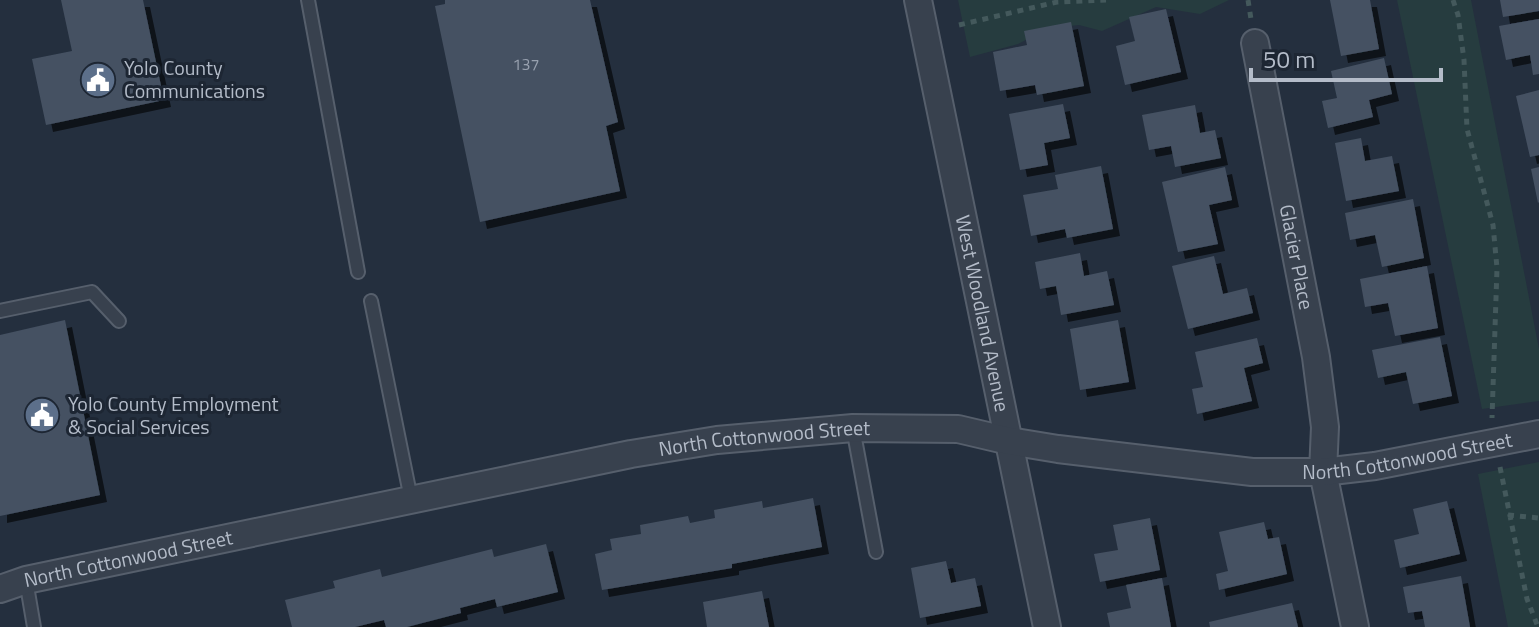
<svg xmlns="http://www.w3.org/2000/svg" width="1539" height="627" viewBox="0 0 1539 627" font-family="'Titillium Web',sans-serif">
	<defs>
		<filter id="shadow"><feDropShadow dx="7" dy="7" stdDeviation="0" flood-color="#0009"/></filter>
	</defs>
	<rect width="100%" height="100%" fill="#242f3e"/>
	<!-- green -->
	<path fill="#263c3f" d="M958,0H1229L1200,14L1156,7L1102,31L1079,25L1049,28L1018,44L970,57Z
		M1397,0H1471L1539,349V401L1482,409Z
		M1539,462V627H1508L1478,474Z"/>
	<!-- building -->
	<path fill="#455162" filter="url(#shadow)" d="M61,0H143L164,100L46,125L32,59L72,51Z
		M445,0H590L618,122L606,126L620,191L480,222L435,6L445,4Z
		M1330,0H1370L1379,49L1341,56Z
		M1500,0H1539V11L1503,17Z
		M1166,9L1181,72L1125,85L1116,46L1135,41L1129,17Z
		M1539,19V74L1533,75L1530,55L1506,60L1499,26Z
		M1071,22L1084,86L1037,95L1035,85L1000,91L993,52L1027,45L1024,31Z
		M1384,58L1392,94L1369,100L1373,117L1328,128L1322,101L1337,98L1331,71Z
		M1539,90V155L1530,157L1516,96Z
		M1063,104L1070,138L1044,143L1048,165L1020,170L1009,114Z
		M1195,105L1200,133L1215,130L1221,158L1175,167L1171,146L1149,150L1142,115Z
		M1361,138L1365,161L1392,156L1399,191L1346,201L1335,143Z
		M1101,166L1113,229L1067,238L1065,229L1031,236L1023,195L1058,189L1055,175Z
		M1225,167L1232,200L1209,205L1218,244L1178,252L1162,182Z
		M1539,167V202L1538,203L1531,169Z
		M1413,199L1424,258L1382,267L1375,235L1350,240L1345,213Z
		M1080,253L1084,276L1107,271L1114,305L1061,315L1056,286L1040,289L1035,262Z
		M1214,256L1223,294L1247,288L1253,313L1188,329L1172,266Z
		M1427,266L1438,328L1395,336L1388,303L1365,307L1360,279Z
		M65,320L100,495L0,516V335Z
		M1118,320L1129,382L1080,390L1070,329Z
		M1440,337L1452,396L1413,404L1406,372L1378,378L1372,350Z
		M1257,338L1263,363L1244,368L1252,401L1197,414L1192,389L1203,387L1195,352Z
		M813,498L822,547L732,564V568L602,590L595,554L612,550L610,539L641,534L640,525L688,516L690,523L715,518L714,510L762,501L763,508Z
		M1447,501L1460,554L1400,568L1394,540L1419,534L1413,509Z
		M1150,518L1160,570L1100,582L1094,554L1118,550L1113,525Z
		M1264,522L1268,539L1279,537L1287,574L1219,590L1216,574L1228,571L1219,532Z
		M546,544L558,592L497,607L495,599L460,608L461,613L407,627H386L384,620L355,627H292L285,600L335,588L333,581L380,569L382,577L492,549L494,557Z
		M946,561L951,583L975,578L981,606L920,618L911,568Z
		M1461,576L1470,627H1425L1422,611L1408,613L1403,587Z
		M1162,578L1171,627H1110L1107,613L1131,608L1126,585Z
		M762,591L769,627H707L703,602Z
		M1292,603L1298,627H1210L1209,622Z"/>
	<g fill="none" stroke-linecap="round" stroke-linejoin="round">
		<defs>
			<path id="lane" d="M308,0L358,272
				M371,301L411,499
				M0,311L92,292L119,321
				M853,428L876,552
				M26,580L34,627"/>
			<g id="street">
				<path id="s1" d="M918,0L1047,627"/>
				<path id="s2" d="M1255,43L1316,357L1325,427L1323,472L1355,627"/>
				<path id="s3" d="M0,589L26,580L631,454L717,440L853,428L958,429L1009,441L1058,449L1252,472H1323L1375,466L1539,434"/>
			</g>
		</defs>
		<!-- lane casing -->
		<use href="#lane" stroke="#565f6c" stroke-width="16"/>
		<!-- street casing -->
		<use href="#street" stroke="#565f6c" stroke-width="30"/>
		<!-- path -->
		<path stroke="#44595c" stroke-width="5" stroke-dasharray="6 6" stroke-linecap="butt" d="M1248,0L1251,19
			M1453,0L1458,15L1464,60L1467,129L1493,225L1497,268L1492,418
			M959,25L1057,2L1106,0
			M1500,467L1527,599L1538,627
			M1508,515L1539,518"/>
		<!-- lane -->
		<use href="#lane" stroke="#38414e" stroke-width="12"/>
		<!-- street -->
		<use href="#street" stroke="#38414e" stroke-width="26"/>
	</g>
	<!-- icons -->
	<defs>
		<symbol id="civic-disc" viewBox="-11 -11 22 22"><circle r="9.5" fill="#5c6f8a" stroke="#1d2633"/><path d="M-.6-6.5H3V-4.5H.6V-3L4-1V1h2V6H-6V1h2V-1L-.6-3ZM-1.2 2.5V6h2.4V2.5Z" fill="#fff"/></symbol>
	</defs>
	<g fill-rule="evenodd">
		<use href="#civic-disc" x="78" y="60" width="40" height="40"/>
		<use href="#civic-disc" x="22" y="395" width="40" height="40"/>
	</g>
	<g text-anchor="middle" stroke-width="6" stroke-linejoin="round" paint-order="stroke">
		<!-- number labels -->
		<g font-size="16" fill="#98a1af">
			<text x="526" y="70">137</text>
		</g>
		<!-- poi labels -->
		<g font-size="20" fill="#b4bcc9" stroke="#1d2633" text-anchor="start">
			<text x="124" y="75">Yolo County<tspan x="124" dy="23">Communications</tspan></text>
			<text x="68" y="411">Yolo County Employment<tspan x="68" dy="23">&amp; Social Services</tspan></text>
		</g>
		<!-- street labels -->
		<g font-size="20" fill="#b4bcc9" stroke="#1d2633">
			<text dy="7" stroke="none"><textPath href="#s2" startOffset="218">Glacier Place</textPath></text>
			<text dy="7" stroke="none"><textPath href="#s1" startOffset="320">West Woodland Avenue</textPath></text>
			<text dy="7" stroke="none"><textPath href="#s3" startOffset="780">North Cottonwood Street</textPath></text>
			<text dy="7" stroke="none"><textPath href="#s3" startOffset="1428">North Cottonwood Street</textPath></text>
			<text dy="7" stroke="none"><textPath href="#s3" startOffset="132">North Cottonwood Street</textPath></text>
		</g>
	</g>
	<!-- scale -->
	<path d="M1251 68v12h190v-12" fill="none" stroke="#b4bcc9" stroke-width="4"/>
	<text x="1263" y="68" font-size="24" fill="#b4bcc9" stroke="#1d2633" stroke-width="6" paint-order="stroke">50 m</text>
</svg>
